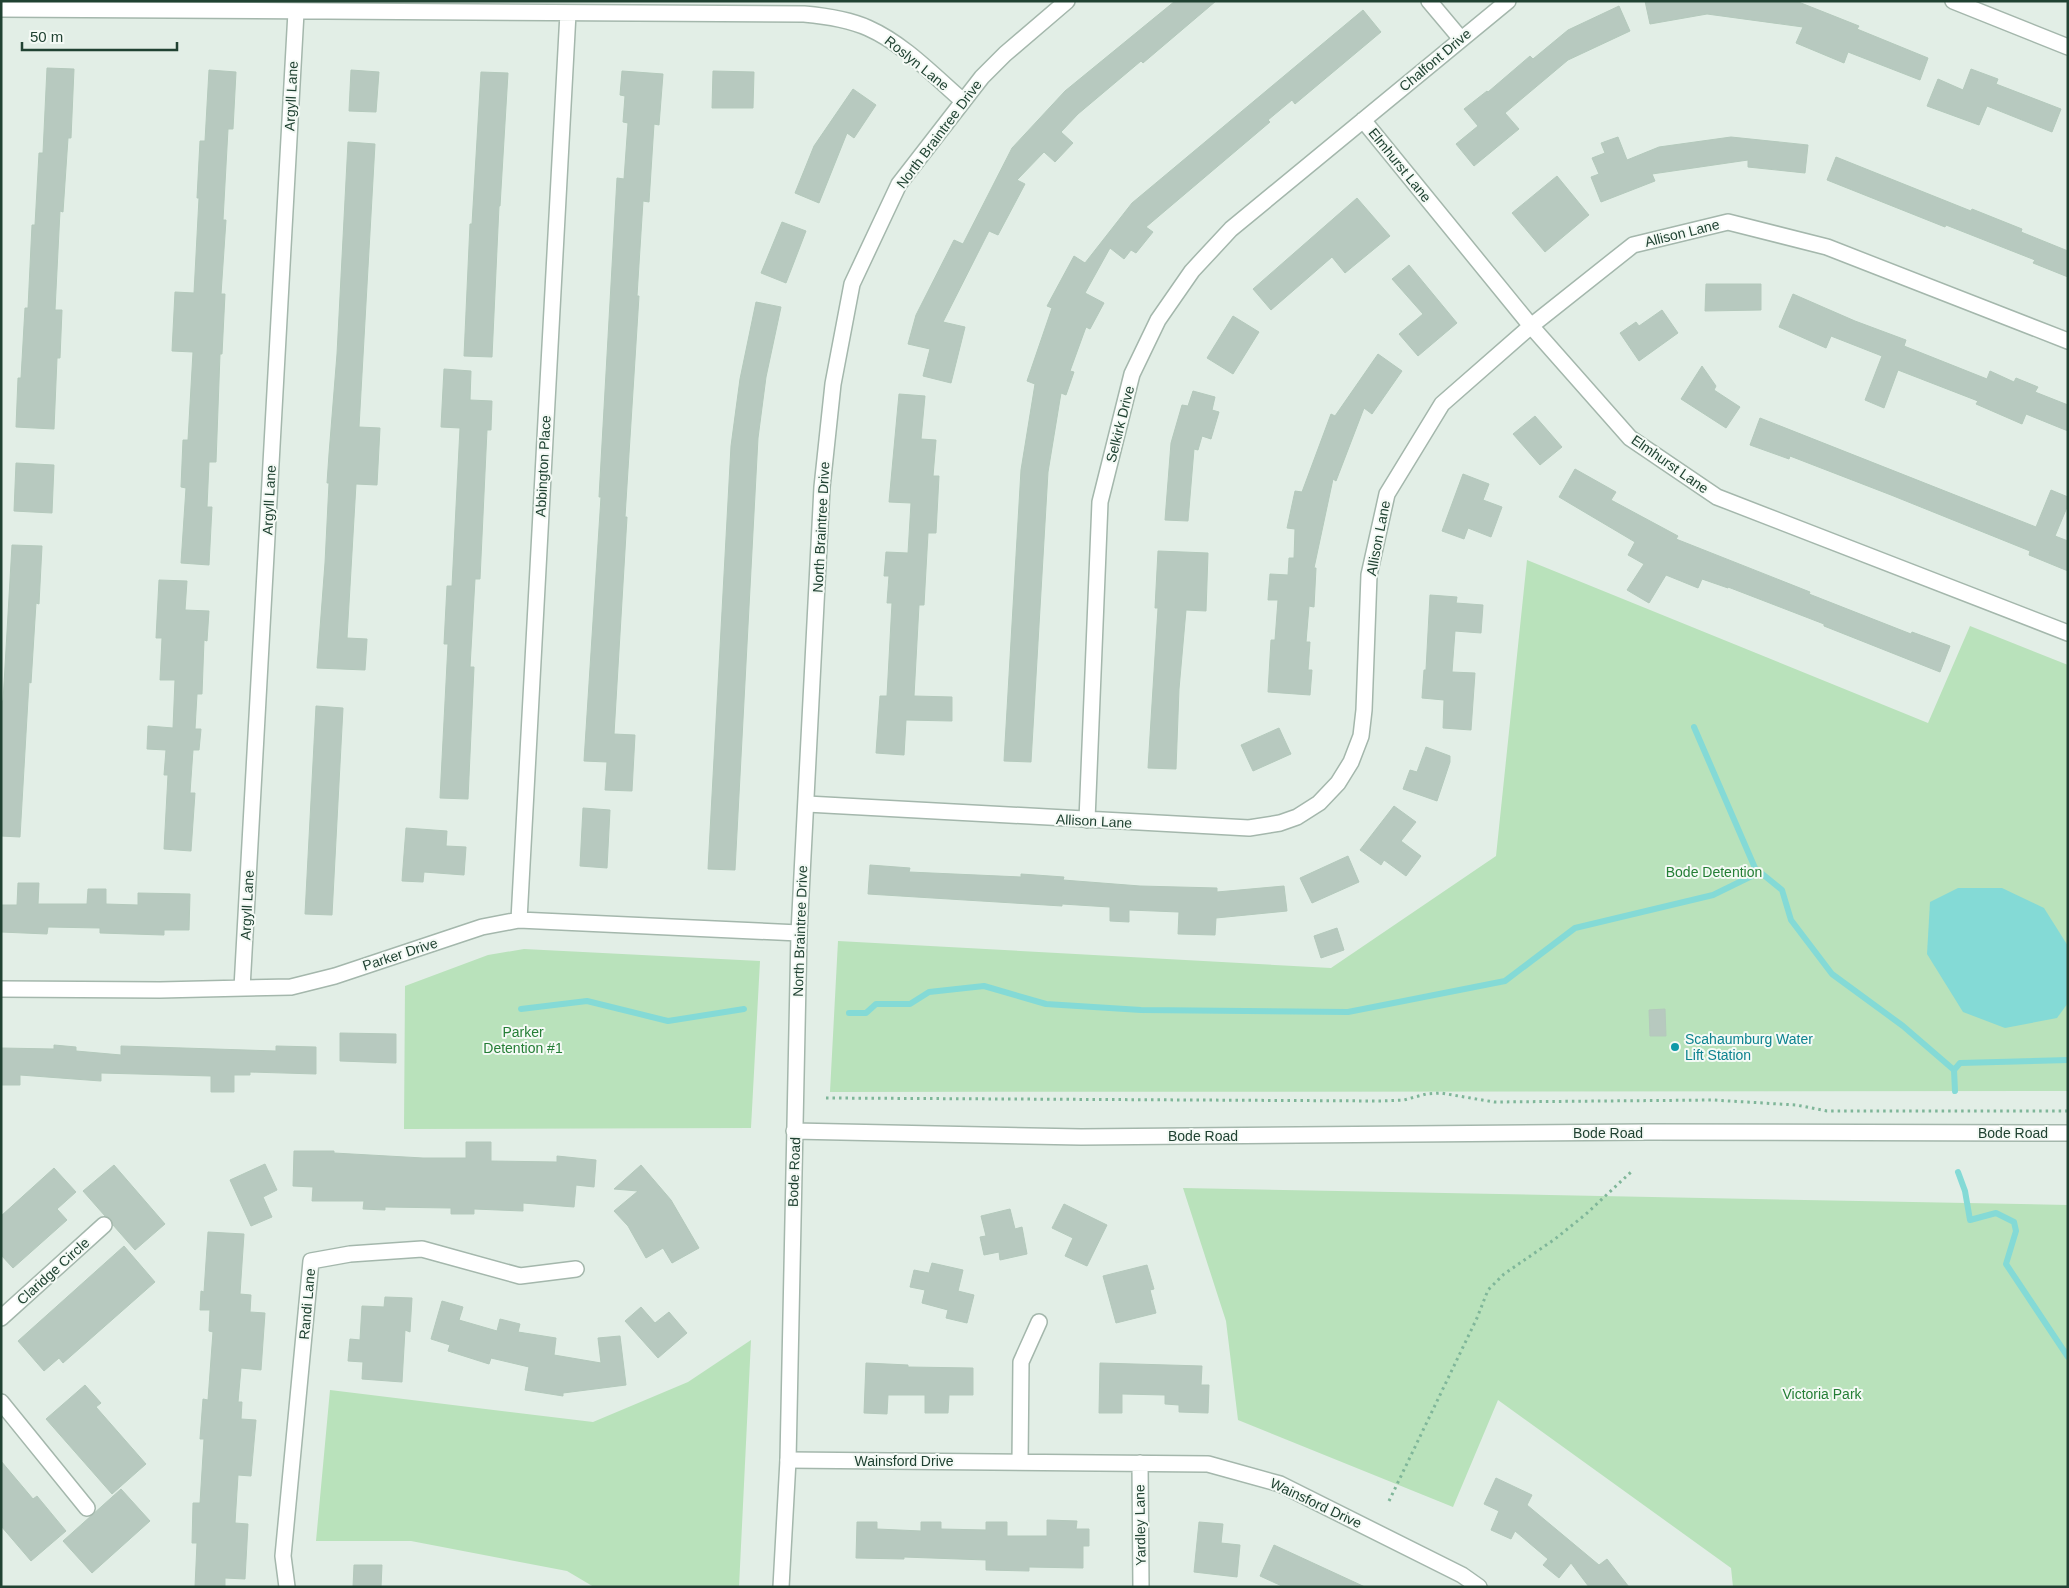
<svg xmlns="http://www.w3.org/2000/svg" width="2069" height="1588" viewBox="0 0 2069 1588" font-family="Arial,sans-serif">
	<rect width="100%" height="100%" fill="#e2eee6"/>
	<!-- green -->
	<path fill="#b9e2bb" d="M1527,560L1928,723L1970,626L2068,665V1091L830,1092L838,941L1331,968L1496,856Z
		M524,949L760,961L751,1128L404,1129L405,986L488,955Z
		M1183,1188L2068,1205V1587H1733L1731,1568L1498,1400L1453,1507L1238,1420L1226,1321Z
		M751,1340L739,1587H594L567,1571L411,1541H316L330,1390L593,1422L688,1382Z"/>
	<!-- water -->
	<path fill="#84dad6" d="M1958,888H2002L2044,908L2068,946V1003L2057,1018L2005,1028L1963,1012L1927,954L1930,902Z"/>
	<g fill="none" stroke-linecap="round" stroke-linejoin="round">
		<!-- stream -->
		<path stroke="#84dad6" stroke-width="6" d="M1694,727L1755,868L1782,890L1791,920L1832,974L1903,1026L1954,1070
			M521,1009L587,1001L668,1021L744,1009
			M849,1013H866L876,1004H910L929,992L984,986L1046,1004L1141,1010L1348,1012L1505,981L1575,928L1713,895L1760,872
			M1955,1091L1954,1070L1960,1063L2068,1060
			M1958,1172L1965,1191L1970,1220L1996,1213L2014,1222L2016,1231L2006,1264L2068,1357"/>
	</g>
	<!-- building -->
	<path fill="#b7c9bf" stroke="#b4c9bc" d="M1175,1H1216L1143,63L1141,61L1078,114L1061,132L1073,143L1055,162L1044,152L1017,180L1025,184L998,235L989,231L943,322L965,327L951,383L923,376L930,349L908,344L916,315L954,240L963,244L1012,148L1065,91Z
		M1645,1H1796L1859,26L1857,29L1928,58L1920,80L1848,52L1844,63L1796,43L1803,27L1707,14L1650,24Z
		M1619,6L1630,31L1568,60L1505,113L1519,129L1474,166L1456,144L1478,126L1464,109L1487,91L1488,92L1530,56L1533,59L1568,30Z
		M1363,10L1381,32L1295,104L1292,100L1268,120L1270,122L1146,227L1153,232L1136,253L1131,250L1124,259L1110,248L1085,293L1104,303L1090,329L1086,327L1070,371L1074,372L1066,395L1061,393L1048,472L1031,762L1004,761L1021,470L1035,384L1027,381L1052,308L1047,306L1074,256L1085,263L1132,203Z
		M47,68L74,69L71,138H68L63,212L60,211L55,310H62L60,358H57L54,429L16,427L18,378H21L25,308H28L32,225H35L39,153H43Z
		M1971,69L1998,79L1996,84L2061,109L2052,132L1987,106L1979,125L1927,106L1938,79L1963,90Z
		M209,70L236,72L233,129H228L223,220H226L221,294H225L222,354H220L216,462H209L207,507H212L209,565L181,563L186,488L181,487L183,440H188L193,352L172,351L175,292L194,293L199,198H197L200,141H205Z
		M351,70L379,72L376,112L349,111Z
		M622,71L663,74L659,125L654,124L649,202L643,201L637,296H639L625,517H627L614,734L635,735L632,791L605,790L607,762L584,761L601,497H599L617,178L624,179L628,123L623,122L625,96L620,95Z
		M713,71L754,72L753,108H712Z
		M481,72L508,73L500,206H499L492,357L464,356L470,224H472Z
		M853,89L876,105L854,138L847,133L819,203L795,193L814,146Z
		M1618,137L1627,160L1659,147L1731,137L1808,145L1805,173L1748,167V160L1652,174L1655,181L1601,202L1591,177L1599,174L1592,158L1605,153L1601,143Z
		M348,142L375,144L359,427L380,428L377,485L356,484L347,638L367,639L365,670L317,668L325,563L329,483H327L329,454L337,354Z
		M1836,157L1971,211L1972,209L2022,229L2021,232L2068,251V277L2033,263L2035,260L1946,225L1945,227L1827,180Z
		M1557,176L1589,215L1545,252L1512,213Z
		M1357,198L1390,236L1345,273L1332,257L1271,310L1253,289Z
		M782,222L806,231L786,283L761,273Z
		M1409,265L1457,323L1418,356L1399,334L1423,314L1392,279Z
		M1706,284H1761V310L1705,311Z
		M1793,294L1855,321L1906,340L1904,346L1987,379L1990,371L2014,382L2016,378L2038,387L2035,392L2068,405V431L2026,414L2022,424L1976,404L1978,401L1898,370L1884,408L1865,400L1882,356L1831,336L1826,348L1779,327Z
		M756,302L781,307L766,377L758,438L735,870L708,869L731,446L740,379Z
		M1662,310L1678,333L1639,361L1620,333L1636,322L1639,326Z
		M1233,316L1259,332L1233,374L1207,358Z
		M1378,354L1402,371L1372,414L1364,408L1336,481L1333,479L1314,568H1316L1314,607L1309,606L1306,642H1310L1308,670H1312L1310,695L1268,692L1271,640H1275L1278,600H1268L1270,574L1288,575L1289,558H1294L1295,529L1287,528L1295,491L1302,492L1331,414L1335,416Z
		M1702,366L1716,386L1714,390L1740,407L1726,428L1681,399Z
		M444,369L471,371L470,400L492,401L491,430H487L480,579H475L470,667H474L468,799L440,798L448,644H444L447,586H452L460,428L441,427Z
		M1193,391L1215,397L1212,410L1219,412L1211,439L1202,436L1198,450L1194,449L1188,521L1165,520L1171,443L1182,405L1188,406Z
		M899,394L925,396L921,439L936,440L933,476H939L936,533H928L924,605H919L914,696L952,697V721L906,720L904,755L876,753L880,696H887L892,603H887L889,576H884L886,552L908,553L911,503L889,502Z
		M1535,416L1562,447L1540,465L1513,434Z
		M1760,418L2036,527L2051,490L2068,497V505L2055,536L2068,541V571L2029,555L2030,551L1891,495L1790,456L1789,459L1750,445Z
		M16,463L54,465L52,513L14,511Z
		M1575,469L1616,492L1611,500L1678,536L1676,539L1810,592L1809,594L1911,634L1912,632L1950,646L1940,672L1824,626V624L1728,587V588L1702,579L1698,588L1666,575L1649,603L1627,590L1644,564L1628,555L1635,542L1559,497Z
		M1463,474L1489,484L1483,500L1502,507L1491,537L1468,528L1464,539L1442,531Z
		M12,545L42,546L39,604L36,603L31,683L29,682L20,837L1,836V701H3Z
		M1158,551L1208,553L1206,611L1186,610L1179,689L1176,769L1148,768L1158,608H1155Z
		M159,580L187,581L185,610L209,611L207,641L204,640L202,694H197L195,729H201L199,750H193L190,793H195L191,851L164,849L168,775H164L166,750L147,749L148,726L173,728L175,680H160L162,638H156Z
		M1430,595L1457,597L1456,603L1483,605L1481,633L1455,631L1452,672L1475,673L1471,730L1443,728L1444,700L1422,698L1424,670H1426Z
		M316,706L343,708L332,915L305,914Z
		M1279,728L1291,754L1253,771L1241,745Z
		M1426,747L1450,756V762L1437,801L1403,789L1410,770L1417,772Z
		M1394,806L1416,822L1401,841L1421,856L1406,876L1384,860L1381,865L1360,850Z
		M583,808L610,810L607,868L580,866Z
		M406,828L447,831L446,846L466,847L464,875L424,872L423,882L402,881Z
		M1348,856L1359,882L1312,903L1300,878Z
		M870,865L910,868L909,872L1021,877V874L1064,877L1063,880L1140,886L1217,888V892L1284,886L1287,911L1216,918L1215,935L1178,934L1179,912L1129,910V922L1110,921V907L1062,904V906L868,894Z
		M18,883H39L38,904H87L88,889H106V904L138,905V893L190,894L189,930H164V935L100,933V928L48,927L47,934L1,932V905H17Z
		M1337,928L1344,950L1321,958L1314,936Z
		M1665,1009L1666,1036H1650L1649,1010Z
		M340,1033L396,1034V1063L340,1061Z
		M54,1045L76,1047V1051L121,1055V1046L276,1051V1046L316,1047V1074L250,1072V1075H234V1092H211V1076L101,1073V1081L20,1075V1085H1V1048L54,1049Z
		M466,1142H491V1161L557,1162V1156L596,1160L594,1187L576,1185L574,1207L523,1203V1211L474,1209V1214H451V1208L385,1207V1210L363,1209L364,1201H312L313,1187L293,1186L294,1151H334V1153L423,1158H466Z
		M265,1164L277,1190L263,1197L272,1217L251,1226L230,1180Z
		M114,1165L165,1224L135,1250L113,1225L111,1219L105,1216L83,1191Z
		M641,1165L671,1200L699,1248L672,1263L663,1248L646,1258L628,1226L614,1211L638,1191L614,1189Z
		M54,1168L76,1192L57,1209L67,1220L13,1268L1,1255V1216Z
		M1064,1204L1107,1225L1087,1266L1065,1256L1073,1238L1052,1228Z
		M1010,1209L1015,1229L1022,1227L1027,1254L1000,1260L999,1252L984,1255L980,1237L986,1236L981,1216Z
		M208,1232L244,1234L240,1294L251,1295L250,1312L265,1313L261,1370L241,1368L238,1402H242L241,1419L256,1420L251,1476L238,1475L235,1523L248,1524L245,1579L225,1578V1587H195L197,1543H192L193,1503H200L204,1439H200L203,1399L208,1400L213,1332L209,1331L210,1310H200L201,1291L204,1292Z
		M124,1246L155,1282L63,1363L59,1358L44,1371L18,1341Z
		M932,1263L963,1270L958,1291L974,1295L967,1323L946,1318L948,1310L922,1303L925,1290L910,1287L914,1270L929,1273Z
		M1147,1265L1154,1289L1150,1290L1156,1313L1116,1323L1103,1276Z
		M385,1297L412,1298L410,1332L405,1330L402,1382L362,1379L363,1362L348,1361L350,1339L360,1340L362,1306L384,1307Z
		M442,1301L463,1307L459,1320L497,1331L500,1319L520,1324L518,1332L556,1338L554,1355L601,1363L598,1338L620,1336L626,1385L563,1393V1396L525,1390L529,1367L491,1358L489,1364L448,1351L450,1345L431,1339Z
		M641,1307L655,1323L669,1312L687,1333L658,1358L625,1321Z
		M866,1363L908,1365V1367L973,1368V1395H949L948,1413H925V1395H888L887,1414L864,1413Z
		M1100,1363L1202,1366L1201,1385H1209L1208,1413L1179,1412V1405L1165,1404V1395L1122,1394V1413H1099Z
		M85,1385L101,1403L96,1407L146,1464L112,1494L46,1419Z
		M1,1461L33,1499L37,1496L66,1531L31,1561L1,1526Z
		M1496,1478L1532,1495L1527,1505L1599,1565L1607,1559L1629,1587H1589L1571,1563L1559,1578L1543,1565L1548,1559L1515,1531L1511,1539L1491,1530L1499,1511L1484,1504Z
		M121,1489L150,1521L92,1573L63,1541Z
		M1047,1520L1077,1521L1076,1529H1089V1546H1083V1568L1029,1567V1571L986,1570V1560L904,1557V1559L856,1558L857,1522H877V1529L921,1531V1522H941V1529L986,1530V1522H1007V1536H1047Z
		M1199,1522L1223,1524L1221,1543L1240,1545L1237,1577L1194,1572Z
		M1274,1545L1365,1587H1284L1260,1576Z
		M354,1565H382L381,1587H353Z"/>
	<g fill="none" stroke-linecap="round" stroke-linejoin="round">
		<defs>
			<path id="minor" d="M1429,1L1461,39
				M1953,1L2068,47
				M1,9L804,14C826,16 848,19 868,28C904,44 933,75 963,101
				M1363,120L1531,326L1630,438L1717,497L2068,633
				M807,804L1249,828L1280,823L1297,817L1319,803L1338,783L1351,762L1361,736L1364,710L1369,575L1387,494L1442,404L1531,326L1633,245L1728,222L1827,247L2068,341
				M1087,820L1100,502L1132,374L1158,320L1192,271L1231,229L1508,1
				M519,920L568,13
				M242,988L296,12
				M1,989L160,990L291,987L335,976L482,927L519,920L799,933
				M1,1318L104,1225
				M1,1402L87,1508
				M788,1460L1208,1464L1280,1484L1462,1575L1479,1587
				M1020,1462L1021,1362L1039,1322
				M1140,1463L1141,1587
				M287,1587L283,1556L311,1261L350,1254L422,1249L520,1276L576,1269"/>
			<path id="tertiary" d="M794,1131L1081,1137L1648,1132L2068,1133
				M781,1587L788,1460L799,933L822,487L833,384L852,284L899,184L982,77L1005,54L1067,1"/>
		</defs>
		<!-- minor casing -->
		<use href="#minor" stroke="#a4b7ac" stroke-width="18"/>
		<!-- tertiary casing -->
		<use href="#tertiary" stroke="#a4b7ac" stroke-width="18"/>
		<!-- path -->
		<path stroke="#7fb699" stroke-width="3" stroke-dasharray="2.5 4" stroke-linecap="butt" d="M826,1098L1379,1101L1404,1100L1426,1094L1441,1093L1494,1102L1713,1100L1796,1105L1827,1111H2068
			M1389,1501L1477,1318L1488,1290L1504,1274L1555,1239L1586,1214L1631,1172"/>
		<!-- minor -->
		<use href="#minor" stroke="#fff" stroke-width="15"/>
		<!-- tertiary -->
		<use href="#tertiary" stroke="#fff" stroke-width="15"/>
	</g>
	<!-- markers -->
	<circle fill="#0f9aa8" stroke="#f4faf5" stroke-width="2" cx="1675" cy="1047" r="5"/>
	<g text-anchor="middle" stroke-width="4" stroke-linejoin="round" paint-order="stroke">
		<!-- street labels -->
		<g font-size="14" fill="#204232" stroke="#f4faf5">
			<text transform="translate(1435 60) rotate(-40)" y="5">Chalfont Drive</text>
			<text transform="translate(917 63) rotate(39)" y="5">Roslyn Lane</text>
			<text transform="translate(291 96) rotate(-87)" y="5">Argyll Lane</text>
			<text transform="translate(939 134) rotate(-53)" y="5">North Braintree Drive</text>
			<text transform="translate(1400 165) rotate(51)" y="5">Elmhurst Lane</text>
			<text transform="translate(1682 233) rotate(-14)" y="5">Allison Lane</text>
			<text transform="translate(1120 424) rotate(-76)" y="5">Selkirk Drive</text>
			<text transform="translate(1670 464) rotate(35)" y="5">Elmhurst Lane</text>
			<text transform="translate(543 466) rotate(-87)" y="5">Abbington Place</text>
			<text transform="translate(269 500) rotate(-87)" y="5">Argyll Lane</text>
			<text transform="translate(821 527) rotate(-87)" y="5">North Braintree Drive</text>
			<text transform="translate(1378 538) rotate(-79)" y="5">Allison Lane</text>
			<text transform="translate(1094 821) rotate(3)" y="5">Allison Lane</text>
			<text transform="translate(247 905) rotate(-87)" y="5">Argyll Lane</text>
			<text transform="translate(800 931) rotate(-88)" y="5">North Braintree Drive</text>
			<text transform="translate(400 954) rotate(-18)" y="5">Parker Drive</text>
			<text x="1608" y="1138">Bode Road</text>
			<text x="2013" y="1138">Bode Road</text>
			<text x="1203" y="1141">Bode Road</text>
			<text transform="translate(794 1172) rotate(-88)" y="5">Bode Road</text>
			<text transform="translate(53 1271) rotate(-42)" y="5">Claridge Circle</text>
			<text transform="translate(307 1304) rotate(-85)" y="5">Randi Lane</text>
			<text x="904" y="1466">Wainsford Drive</text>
			<text transform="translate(1316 1503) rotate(25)" y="5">Wainsford Drive</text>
			<text transform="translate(1140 1525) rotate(-91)" y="5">Yardley Lane</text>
		</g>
		<!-- park labels -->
		<g font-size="14" fill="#247e35" stroke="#f4faf5">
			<text x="1714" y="877">Bode Detention</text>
			<text x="523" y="1037">Parker<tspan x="523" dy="16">Detention #1</tspan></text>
			<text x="1822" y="1399">Victoria Park</text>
		</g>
		<!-- culture labels -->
		<g font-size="14" fill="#0d838f" stroke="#f4faf5" text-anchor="start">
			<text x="1685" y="1044">Scahaumburg Water<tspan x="1685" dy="16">Lift Station</tspan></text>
		</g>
	</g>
	<!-- border -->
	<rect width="2069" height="1588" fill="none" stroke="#204232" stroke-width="5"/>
	<!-- scale -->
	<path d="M22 42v8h155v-8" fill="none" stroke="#204232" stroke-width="2.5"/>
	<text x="30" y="42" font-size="15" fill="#204232" stroke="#f4faf5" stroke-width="4" paint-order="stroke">50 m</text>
</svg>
